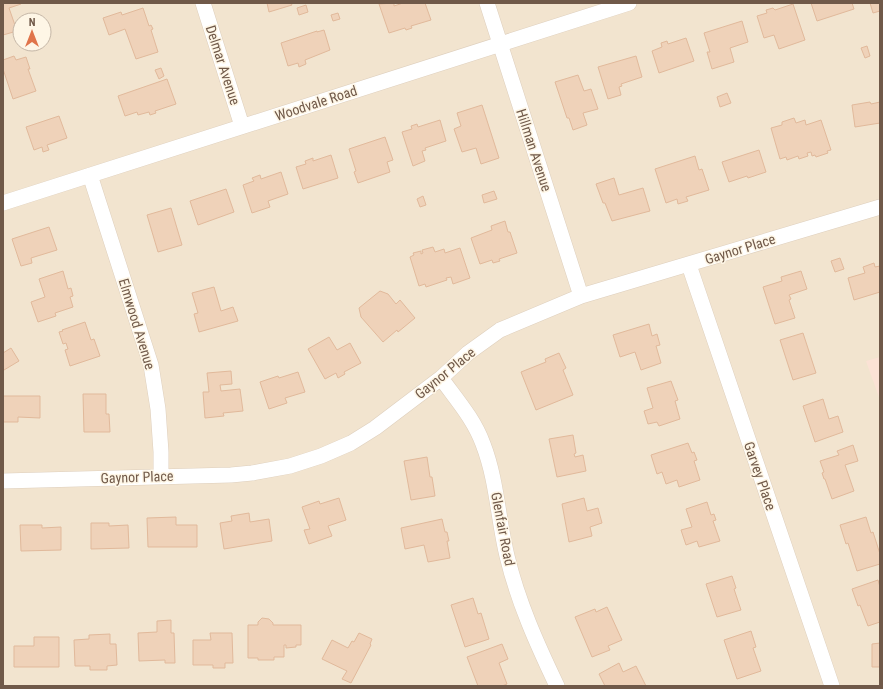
<svg xmlns="http://www.w3.org/2000/svg" width="883" height="689" viewBox="0 0 883 689" font-family="'Roboto Condensed',sans-serif">
	<rect width="100%" height="100%" fill="#fbf2e1"/>
	<!-- residential -->
	<path fill="#f2e4cf" fill-rule="evenodd" d="M3,3H880V686H3ZM20,20H44V44H20Z"/>
	<!-- commercial -->
	<path fill="#fbe2d5" d="M880,357V400L866,361Z"/>
	<!-- building -->
	<path fill="#efd2b9" stroke="#e1b99b" d="M3,3H21V4L9,8L17,31L3,35Z
		M267,3H291L292,5L269,12Z
		M394,3V6L403,3H425L431,20L411,26L412,28L406,30L405,28L389,33L379,4Z
		M811,3H852L854,9L817,21Z
		M870,3H880V11L873,13Z
		M793,4L805,40L779,49L774,35L764,38L757,16L767,13L766,10L773,8L775,10Z
		M306,5L308,12L299,15L297,8Z
		M143,8L149,26L151,25L153,29L151,30L158,52L136,59L125,29L109,35L103,18L121,12L122,15Z
		M338,13L340,19L333,21L331,15Z
		M742,21L748,42L730,48L734,62L712,69L707,52H710L704,33Z
		M324,30L330,50L305,60L306,64L299,67L298,63L288,66L281,43L317,31V32Z
		M686,38L694,61L659,73L652,51L662,47L661,43L667,41L668,44Z
		M867,46L870,56L865,58L861,48Z
		M14,56L16,60L26,57L30,69H28L36,91L13,99L3,69V60Z
		M636,56L642,77L621,84L622,86L619,87L621,95L608,99L598,67Z
		M161,68L164,76L159,79L155,70Z
		M578,75L584,91L591,89L598,109L583,113L587,125L573,130L569,118H567L555,82Z
		M167,79L176,104L155,111L156,113L150,115L149,112L138,115L137,112L125,116L118,96Z
		M727,93L731,103L720,107L717,97Z
		M870,102L871,104L880,102V123L855,127L852,105Z
		M482,105L499,158L481,164L476,148L462,152L454,129L461,126L457,113Z
		M59,116L67,138L47,145L49,150L43,152L42,147L34,150L26,127Z
		M794,118L796,123L805,120L806,125L821,120L831,150L827,151L828,153L816,157L815,155L812,156L811,152L807,153L808,156L799,159L798,156L787,160L786,157L780,159L771,128L782,125V122Z
		M440,120L446,141L425,148L426,150L422,151L425,161L413,166L402,132L412,129L411,126L417,124L418,127Z
		M385,137L393,160L387,162L390,172L358,183L354,172L356,171L349,149Z
		M759,150L766,172L748,178L747,176L729,182L722,162Z
		M331,155L338,178L303,189L296,167L306,164L305,161L313,158V161Z
		M695,156L699,170L702,169L709,190L686,197L688,201L678,204L677,199L666,203L655,169Z
		M281,172L288,194L268,201L270,207L252,213L243,185L254,181L252,178L260,175L261,179Z
		M614,178L619,195L643,188L650,211L612,221L605,203H603L596,184Z
		M226,189L234,212L198,225L190,201Z
		M494,191L497,199L484,203L482,195Z
		M423,196L426,205L420,207L417,199Z
		M171,208L182,245L158,252L147,215Z
		M505,221L508,232H510L517,253L499,259L500,261L493,263L492,260L480,264L471,238L492,230L491,226Z
		M49,227L57,250L31,258L32,263L21,266L12,239Z
		M433,247L435,252L444,249L445,253L460,248L470,278L453,284L451,277L446,278L447,280L426,287L425,284L419,286L410,257L414,255L413,253L421,251V254L423,253L422,250Z
		M840,258L844,269L835,272L831,261Z
		M874,263L875,267L880,266V292L854,300L848,278L865,273L863,267Z
		M63,271L68,289L71,288L73,296L70,297L73,307L55,313L56,316L38,322L31,302L45,297L39,279Z
		M801,271L807,289L789,295L791,299L789,300L795,318L775,324L763,287L782,281L781,277Z
		M214,287L221,311L233,307L238,321L199,332L194,314L198,313L192,293Z
		M380,291L388,294L396,304L400,300L415,318L398,332L397,330L383,342L361,317L359,308Z
		M85,322L91,340L94,339L100,356L70,366L65,350L68,349L66,343L63,344L59,332L63,331L62,330Z
		M649,324L652,336L657,334L660,345L656,346L661,363L641,370L635,352L620,357L613,335Z
		M803,333L816,373L793,380L780,340Z
		M329,337L337,350L350,343L361,363L344,372L345,374L338,378L336,373L325,379L308,349Z
		M11,348L19,361L4,370L3,368V353Z
		M559,353L566,368L563,370L573,395L536,410L521,372L546,362L545,359Z
		M231,371L232,384L220,385L221,391L240,389L243,411L223,413L224,416L205,418L203,392H209L207,373Z
		M298,372L305,392L285,398L287,403L269,409L260,382L278,376L279,378Z
		M671,381L678,400L675,401L680,419L659,426L657,422L648,424L644,411L653,408L647,388Z
		M83,394H106V414H109L110,432H84Z
		M3,396H40V418L18,417V422H3Z
		M823,399L829,419L838,416L843,432L815,442L803,406Z
		M573,435L576,453L574,454L575,457L583,455L586,471L557,477L549,439Z
		M688,443L692,453L694,452L697,460L694,461L700,480L679,487L677,480L666,484L662,472L657,474L651,455Z
		M853,445L858,461L845,465L854,491L832,499L825,479H824L822,473L824,472L820,461L839,455L837,451Z
		M427,457L430,477H432L435,496L411,500L404,461Z
		M339,498L346,520L328,526L332,536L309,544L304,530L310,529L302,507L319,501L320,504Z
		M584,498L587,511L598,508L602,523L590,527L592,536L569,542L562,504Z
		M707,502L711,515L714,514L716,520L713,521L720,541L699,547L697,541L686,545L681,530L692,527L686,509Z
		M249,513L250,522L269,519L272,541L224,549L220,523L232,521L231,516Z
		M176,517V525H197V547H148L147,518Z
		M866,517L871,533L873,532L880,554V564L857,571L848,543L846,544L840,525Z
		M442,519L445,532H447L449,541H447L450,558L428,562L424,545L405,549L401,528Z
		M91,523H109V526L128,525L129,548L91,549Z
		M20,525H42V528L61,527V550L21,551Z
		M732,576L736,588L734,589L741,610L717,617L706,584Z
		M878,580L880,587V622L868,626L860,605L858,606L852,589Z
		M473,598L478,614L481,613L489,639L465,647L451,605Z
		M607,607L622,640L608,646L610,650L592,657L575,617L595,609L596,612Z
		M262,618L269,619L273,623V625H301V645H296V647L286,648V645H284V657H274V660H258V658H248V625H258V622Z
		M171,620V633H174L175,663H165V660L139,661L138,633L157,632V621Z
		M751,631L756,647L753,648L761,671L737,679L724,640Z
		M210,633H232L233,663H225V668H213V665H193V640H211Z
		M359,633L372,639L370,644L371,645L351,683L342,679L347,671L322,659L332,640L348,648L352,641L354,642Z
		M110,634V644H116L117,665L107,666V670H90V666H75L74,640L89,639V635Z
		M34,637H59V667H14V646H34Z
		M880,643V667H872V644Z
		M502,644L508,659L499,663L507,684L502,686H478L467,657Z
		M619,663L623,672L636,666L646,686H605L599,674Z"/>
	<g fill="none" stroke-linecap="round" stroke-linejoin="round">
		<defs>
			<path id="minor" d="M203,3L242,126
				M487,3L581,296
				M90,175L151,365L158,409L161,452V476
				M3,203L629,3
				M689,265L832,686
				M441,378C456,399 474,419 483,444C497,480 498,519 507,556C518,602 537,644 557,686
				M3,481L231,475L252,473L290,466L321,456L351,443L375,428L441,378L468,353L500,330L581,296L880,207"/>
		</defs>
		<!-- minor casing -->
		<use href="#minor" stroke="#decfbd" stroke-width="16"/>
		<!-- minor -->
		<use href="#minor" stroke="#fff" stroke-width="15"/>
	</g>
	<g text-anchor="middle" stroke-width="3" stroke-linejoin="round" paint-order="stroke">
		<!-- street labels -->
		<g font-size="14" fill="#705949" stroke="#fef6e6">
			<text transform="translate(223 65) rotate(72)" y="5">Delmar Avenue</text>
			<text transform="translate(316 103) rotate(-18)" y="5">Woodvale Road</text>
			<text transform="translate(534 150) rotate(72)" y="5">Hillman Avenue</text>
			<text transform="translate(740 249) rotate(-17)" y="5">Gaynor Place</text>
			<text transform="translate(137 324) rotate(73)" y="5">Elmwood Avenue</text>
			<text transform="translate(445 373) rotate(-39)" y="5">Gaynor Place</text>
			<text transform="translate(760 476) rotate(71)" y="5">Garvey Place</text>
			<text transform="translate(137 477) rotate(-2)" y="5">Gaynor Place</text>
			<text transform="translate(503 529) rotate(79)" y="5">Glenfair Road</text>
		</g>
	</g>
	<!-- border -->
	<rect width="883" height="689" fill="none" stroke="#705949" stroke-width="8"/>
	<!-- north arrow -->
	<g transform="translate(32 32)"><circle r="19" fill="#fef6e6" stroke="#c5b7a7"/>
	<path d="M0-3L7 15L0 10L-7 15Z" fill="#e0744a"/>
	<text y="-6" font-size="11" font-weight="bold" text-anchor="middle" fill="#705949">N</text>
	</g>
</svg>
